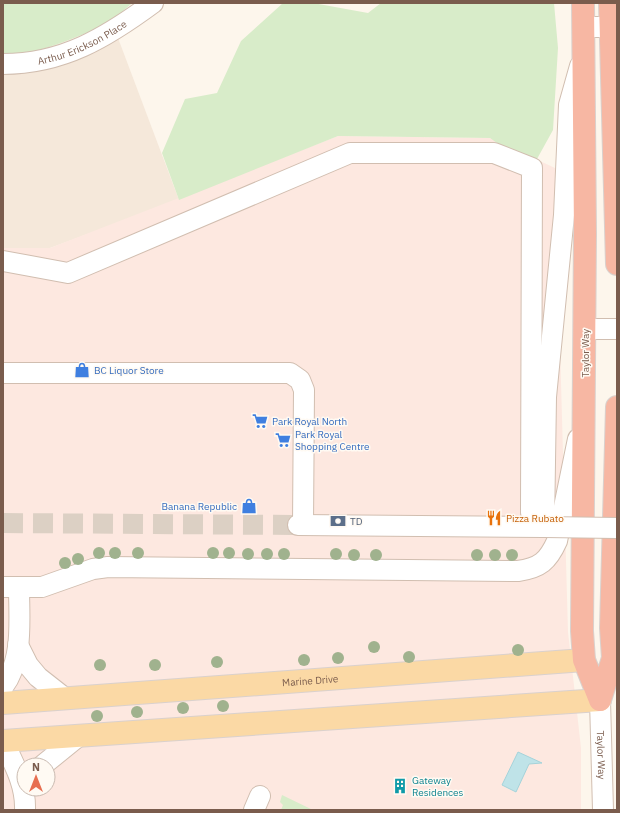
<svg xmlns="http://www.w3.org/2000/svg" width="620" height="813" viewBox="0 0 620 813" font-family="'IBM Plex Sans',sans-serif">
	<rect width="100%" height="100%" fill="#fdf6ec"/>
	<!-- residential -->
	<path fill="#f5e8da" d="M115,30L179,200L50,248H3V52L40,49Z"/>
	<!-- commercial -->
	<path fill="#fde8e0" fill-rule="evenodd" d="M338,136L490,138L555,168L568,632L581,748V810H3V248H50ZM24,765H48V789H24Z"/>
	<!-- green -->
	<path fill="#d8ecc9" d="M3,3H132C124,10 115,19 106,24C82,36 29,57 3,56Z
		M283,3H313L368,13L381,3H554L558,48L553,130L532,168L490,138L338,136L179,200L162,153L185,99L217,93L241,41Z
		M282,795L313,810H281L283,805L280,802Z"/>
	<!-- water -->
	<path fill="#bfe3e8" stroke="#a5d3da" d="M518,752L542,763L529,764L516,792L502,785Z"/>
	<g fill="none" stroke-linecap="round" stroke-linejoin="round">
		<!-- minor-tunnel -->
		<path stroke="#dcd0c4" stroke-width="20" stroke-dasharray="20 10" stroke-linecap="butt" d="M3,523L298,525"/>
		<defs>
			<g id="minor">
				<path d="M583,27H617"/>
				<path id="s1" d="M3,64C63,64 107,37 153,3"/>
				<path d="M3,261L68,273L350,153H494L532,168L531,513"/>
				<path d="M584,329H617"/>
				<path d="M3,373H290L300,380L304,390L303,525"/>
				<path d="M298,525L544,527L546,397L564,215L569,105L580,66"/>
				<path d="M3,587H42L93,569L108,567L518,571C540,568 548,561 557,541L578,439"/>
				<path d="M18,645L28,665L38,677L66,699"/>
				<path d="M3,687C24,659 19,620 19,587"/>
				<path id="s2" d="M600,700L603,810"/>
				<path d="M3,741C14,764 26,785 25,810"/>
				<path d="M43,765L80,735"/>
				<path d="M254,810L260,796"/>
			</g>
			<g id="major">
				<path id="s3" d="M3,703L584,660"/>
				<path d="M3,741L600,700"/>
			</g>
			<path id="highway" d="M583,3L585,234L582,631L584,660L600,700
				M610,3L617,264
				M600,700L613,658L611,628L617,407"/>
		</defs>
		<!-- minor casing -->
		<use href="#minor" stroke="#d1beb0" stroke-width="22"/>
		<!-- major casing -->
		<use href="#major" stroke="#dad1cd" stroke-width="24"/>
		<!-- highway casing -->
		<use href="#highway" stroke="#dad1cd" stroke-width="24"/>
		<!-- minor -->
		<use href="#minor" stroke="#fff" stroke-width="20"/>
		<!-- major -->
		<use href="#major" stroke="#fbd9a5" stroke-width="22"/>
		<!-- highway -->
		<use href="#highway" stroke="#f7b7a3" stroke-width="22"/>
		<defs>
			<path id="minor-bridge" d="M544,527L617,528"/>
		</defs>
		<!-- minor-bridge casing -->
		<use href="#minor-bridge" stroke="#d1beb0" stroke-width="22" stroke-linecap="butt"/>
		<!-- minor-bridge -->
		<use href="#minor-bridge" stroke="#fff" stroke-width="20"/>
	</g>
	<!-- trees -->
	<g fill="#a0b28e">
		<circle cx="99" cy="553" r="6"/>
		<circle cx="115" cy="553" r="6"/>
		<circle cx="138" cy="553" r="6"/>
		<circle cx="213" cy="553" r="6"/>
		<circle cx="229" cy="553" r="6"/>
		<circle cx="248" cy="554" r="6"/>
		<circle cx="267" cy="554" r="6"/>
		<circle cx="284" cy="554" r="6"/>
		<circle cx="336" cy="554" r="6"/>
		<circle cx="354" cy="555" r="6"/>
		<circle cx="376" cy="555" r="6"/>
		<circle cx="477" cy="555" r="6"/>
		<circle cx="495" cy="555" r="6"/>
		<circle cx="512" cy="555" r="6"/>
		<circle cx="78" cy="559" r="6"/>
		<circle cx="65" cy="563" r="6"/>
		<circle cx="374" cy="647" r="6"/>
		<circle cx="518" cy="650" r="6"/>
		<circle cx="409" cy="657" r="6"/>
		<circle cx="338" cy="658" r="6"/>
		<circle cx="304" cy="660" r="6"/>
		<circle cx="217" cy="662" r="6"/>
		<circle cx="100" cy="665" r="6"/>
		<circle cx="155" cy="665" r="6"/>
		<circle cx="223" cy="706" r="6"/>
		<circle cx="183" cy="708" r="6"/>
		<circle cx="137" cy="712" r="6"/>
		<circle cx="97" cy="716" r="6"/>
	</g>
	<!-- icons -->
	<defs>
		<symbol id="shop-bare" viewBox="-9 -9 18 18"><path d="M-5-2.5h2.3a2.7 3.5 0 0 1 5.4 0H5L5.5 6h-11ZM-1.5-2.5h3a1.5 2.3 0 0 0-3 0Z" fill="#3f7fe0" stroke="#fffaf3" stroke-width="2.5" paint-order="stroke"/></symbol>
		<symbol id="supermarket-bare" viewBox="-9 -9 18 18"><path d="M-6-5.5h2.5l.6 2H6L4.5 2H-2.5L-4.4-4H-6ZM-1.5 3.2a1.3 1.3 0 1 0 .1 0ZM3 3.2a1.3 1.3 0 1 0 .1 0Z" fill="#3f7fe0" stroke="#fffaf3" stroke-width="2.5" paint-order="stroke"/></symbol>
		<symbol id="restaurant-bare" viewBox="-9 -9 18 18"><path d="M-5-6h1v4h1v-4h1v4h1v-4h1v5L-1.5 .5V6h-2V.5L-5-1ZM5-6V6H3V1.5H1.5Q1.5-4 5-6Z" fill="#e8710a" stroke="#fffaf3" stroke-width="2.5" paint-order="stroke"/></symbol>
		<symbol id="bank-bare" viewBox="-9 -9 18 18"><path d="M-6-4H6V4H-6ZM0-2.3a2.3 2.3 0 1 0 0 4.6a2.3 2.3 0 1 0 0-4.6Z" fill="#5c6f8a" stroke="#fffaf3" stroke-width="2.5" paint-order="stroke"/></symbol>
		<symbol id="building-bare" viewBox="-9 -9 18 18"><path d="M-4-6H4V6H1V3H-1V6H-4ZM-2.5-4.3h1.7v1.8h-1.7ZM.8-4.3h1.7v1.8H.8ZM-2.5-1h1.7V.8h-1.7ZM.8-1h1.7V.8H.8Z" fill="#0f9aa8" stroke="#fffaf3" stroke-width="2.5" paint-order="stroke"/></symbol>
	</defs>
	<g fill-rule="evenodd">
		<use href="#shop-bare" x="71" y="359" width="22" height="22"/>
		<use href="#supermarket-bare" x="249" y="410" width="22" height="22"/>
		<use href="#supermarket-bare" x="272" y="429" width="22" height="22"/>
		<use href="#shop-bare" x="238" y="495" width="22" height="22"/>
		<use href="#restaurant-bare" x="483" y="507" width="22" height="22"/>
		<use href="#bank-bare" x="327" y="510" width="22" height="22"/>
		<use href="#building-bare" x="389" y="775" width="22" height="22"/>
	</g>
	<g text-anchor="middle" stroke-width="3" stroke-linejoin="round" paint-order="stroke">
		<!-- street labels -->
		<g font-size="10" fill="#7a5c4d" stroke="#fffaf3">
			<text dy="4" stroke="none"><textPath href="#s1" startOffset="83">Arthur Erickson Place</textPath></text>
			<text transform="translate(585 353) rotate(-90)" y="4">Taylor Way</text>
			<text dy="4" stroke="none"><textPath href="#s3" startOffset="308">Marine Drive</textPath></text>
			<text dy="4" stroke="none"><textPath href="#s2" startOffset="55">Taylor Way</textPath></text>
		</g>
		<!-- shop labels -->
		<g font-size="10" fill="#366cbe" stroke="#fffaf3" text-anchor="start">
			<text x="94" y="374">BC Liquor Store</text>
			<text x="272" y="425">Park Royal North</text>
			<text x="295" y="438">Park Royal<tspan x="295" dy="12">Shopping Centre</tspan></text>
			<text x="237" y="510" text-anchor="end">Banana Republic</text>
		</g>
		<!-- food labels -->
		<g font-size="10" fill="#c56008" stroke="#fffaf3" text-anchor="start">
			<text x="506" y="522">Pizza Rubato</text>
		</g>
		<!-- service labels -->
		<g font-size="10" fill="#4e5e75" stroke="#fffaf3" text-anchor="start">
			<text x="350" y="525">TD</text>
		</g>
		<!-- culture labels -->
		<g font-size="10" fill="#0d838f" stroke="#fffaf3" text-anchor="start">
			<text x="412" y="784">Gateway<tspan x="412" dy="12">Residences</tspan></text>
		</g>
	</g>
	<!-- border -->
	<rect width="620" height="813" fill="none" stroke="#7a5c4d" stroke-width="8"/>
	<!-- north arrow -->
	<g transform="translate(36 777)"><circle r="19" fill="#fffaf3" stroke="#cabbb1"/>
	<path d="M0-3L7 15L0 10L-7 15Z" fill="#e76f51"/>
	<text y="-6" font-size="11" font-weight="bold" text-anchor="middle" fill="#7a5c4d">N</text>
	</g>
</svg>
